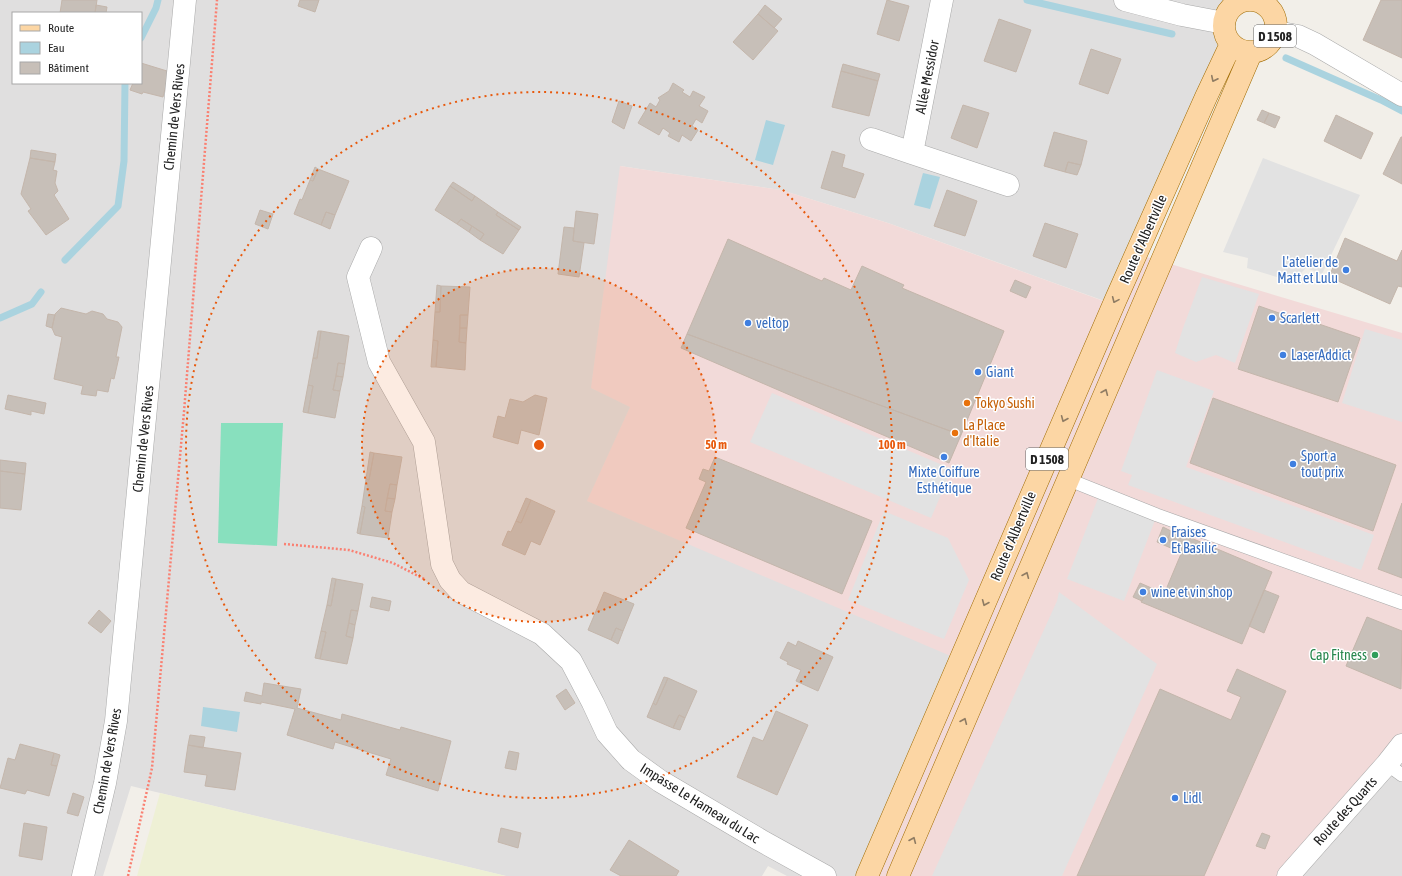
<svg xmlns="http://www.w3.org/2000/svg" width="1402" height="876" viewBox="0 0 1402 876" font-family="'Asap Condensed',sans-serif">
	<rect width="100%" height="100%" fill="#f2efe9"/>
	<!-- residential -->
	<path fill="#e0dfdf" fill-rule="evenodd" d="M0,0H1239L1130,252L1110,303L888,223L781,190L620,166L630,406L960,660L862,876H787L768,866L762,876H506L131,786L103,876H0ZM13,13H141V83H13Z
		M1402,733V876H1277Z"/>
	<!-- commercial -->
	<path fill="#f2dad9" d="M620,166L781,190L888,223L1109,303L1130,252L1402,333V733L1277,876H862L960,660L587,501L630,407L591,388Z"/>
	<!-- farmland -->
	<path fill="#eef0d5" d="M160,793L506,876H137Z"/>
	<!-- pitch -->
	<path fill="#88e0be" d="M221,423H283L277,546L218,543Z"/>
	<!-- parking -->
	<path fill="#e2e2e2" d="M1263,158L1360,195L1322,274L1306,268L1299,275L1297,283L1247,268L1248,258L1223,252Z
		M1202,277L1259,294L1235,363L1216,355L1196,362L1175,353L1183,328Z
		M1365,329L1402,340V422L1342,403Z
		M1157,370L1214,391L1186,467L1374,535L1361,570L1128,485L1132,475L1121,471Z
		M772,393L952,469L931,518L750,442Z
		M1100,493L1157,515L1124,601L1067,579Z
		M884,511L948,538L969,580L944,639L848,600Z
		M1059,592L1157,664L1062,876H932L1057,601Z"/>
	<!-- water -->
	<path fill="#aad3df" d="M766,120L785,125L773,165L755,160Z
		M923,173L940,177L930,209L914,205Z
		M203,707L240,712L237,732L201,726Z"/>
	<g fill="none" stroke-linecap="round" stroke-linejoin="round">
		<!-- stream -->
		<path stroke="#aad3df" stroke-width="7" d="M1027,0L1172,34
			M141,38L156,8L158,0
			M1286,58L1381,100L1402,111
			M65,260L118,206L124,161L125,83
			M0,318L32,304L41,292"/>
	</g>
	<!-- building -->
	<path fill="#c7bfb8" stroke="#c4b6ab" d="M62,0H97L95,13H60Z
		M300,0H319L315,12L298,6Z
		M887,0L909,6L899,41L877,34Z
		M1381,0H1402V58L1363,40Z
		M96,5L107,7L106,13H95Z
		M765,5L782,19L774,28L758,14Z
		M758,14L778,31L753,60L733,42Z
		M999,19L1031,30L1016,72L984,61Z
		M1091,49L1121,59L1108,94L1079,84Z
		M141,63L167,71L170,68L163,97L143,92L142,94L130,90L133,83H141Z
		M843,64L880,74L878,81L841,71Z
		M841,71L878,81L869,116L832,107Z
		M673,83L684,90L682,92L690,97L693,91L705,97L699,106L708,111L702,123L696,119L692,126L698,130L691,141L682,135L679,142L668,136L670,133L663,128L659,135L638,123L650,103L656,107L660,100L658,98L669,91Z
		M619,101L632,106L624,129L612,122Z
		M963,105L989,113L977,148L951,138Z
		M1262,110L1269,113L1264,123L1257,120Z
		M1269,113L1280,117L1275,128L1264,123Z
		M1336,115L1373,133L1361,159L1324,141Z
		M1054,132L1087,141L1081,165L1068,162L1065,172L1044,166Z
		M1401,137H1402V184L1383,174Z
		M31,150L56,154L55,162L30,158Z
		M832,151L845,155L842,167L864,174L855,198L821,188Z
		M30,158L55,162L53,170L57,171L55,183L58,191L54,195L69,219L46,235L28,211L31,209L21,194Z
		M1068,162L1081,165L1077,175L1065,172Z
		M315,167L318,169L313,181L310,180Z
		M318,169L349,181L335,215L326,212L321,225L294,214L300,199L302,200L310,180L313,181Z
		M453,182L475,196L472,201L450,186Z
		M450,186L472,201L475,196L498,212L496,215L519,230L503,254L480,240L484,234L461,219L457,224L435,210Z
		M947,190L977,201L965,236L934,226Z
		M260,210L273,214L268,229L255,224Z
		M576,211L598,214L594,244L573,241Z
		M326,212L335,215L330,229L321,225Z
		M498,212L521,227L519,230L496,215Z
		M461,219L472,226L469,232L457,224Z
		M1045,223L1078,234L1066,268L1033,256Z
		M472,226L484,234L480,240L469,232Z
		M564,227L574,228L573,241L584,243L579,277L558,274Z
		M1345,238L1397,261L1402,250V287L1398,286L1390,304L1329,277Z
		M728,239L822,281L824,278L851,290L862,266L904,285L902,288L1004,331L961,435L687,334Z
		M1015,280L1031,287L1026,298L1010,291Z
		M437,285L441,286L440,312H435Z
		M441,286L470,287L468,315H460L459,342L466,343L465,370L436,367L438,341L433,340L435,312H440Z
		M1259,306L1299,320L1301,313L1318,318L1316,323L1360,338L1338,402L1238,369Z
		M61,308L86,314L92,311L103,314L107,319L118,322L122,327L116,357H119L114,379L111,378L108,392L97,390L96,396L81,394L83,386L54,379L62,337L55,335L52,328L55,314Z
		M48,314L55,315L52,328L46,326Z
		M460,315H468L467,328H460Z
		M460,328H467L466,343L459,342Z
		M318,331H321L317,358H313Z
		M321,331L349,336L345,364L338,363L336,376L333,390L340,391L335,418L308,413L313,386L308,385L313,358L317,359Z
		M687,334L961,435L949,463L836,415L681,348Z
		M433,340L438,341L436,367H431Z
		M338,363L345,364L343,377L336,376Z
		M336,376L343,377L340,391L333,390Z
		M308,385L313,386L308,413L303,412Z
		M8,395L46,403L44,414L31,411V415L5,409Z
		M535,395L547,398L539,435L521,430L518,444L493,437L498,416L505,418L510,399L523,402Z
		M1213,398L1396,465L1373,531L1190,463Z
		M370,452L374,453L369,480L366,479Z
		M374,453L402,457L397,485L390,484L385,511L392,512L388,538L360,534L365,507L362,506L366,479L369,480Z
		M715,457L872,521L842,594L686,528L706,482L699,479L703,469L709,471Z
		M0,460L26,463L25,474L0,471Z
		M0,471L25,474L21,510L0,508Z
		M390,484L397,485L395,499L387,498Z
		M387,498L395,499L392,512L385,511Z
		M526,498L531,500L521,523L516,521Z
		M531,500L555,511L540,545L531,541L525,555L502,545L508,531L511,532L516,521L521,523Z
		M1402,503V578L1378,569Z
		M362,506L365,507L360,534L357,533Z
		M1163,527L1171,531L1168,538L1173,549L1157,542Z
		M1172,530L1272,572L1242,644L1141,602L1145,595L1157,590L1165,592L1178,561L1181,554L1174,550L1168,538Z
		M332,578L336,579L331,606L327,605Z
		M336,579L363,584L358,611L351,610L346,636L353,638L347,664L320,659L326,632L321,631L327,605L331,606Z
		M1140,583L1156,590L1145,595L1142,601L1133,597Z
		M1264,590L1279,596L1264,633L1249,626Z
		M604,592L634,604L623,631L616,628L611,640L588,630Z
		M372,597L391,601L389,611L370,607Z
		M99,610L111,621L101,633L88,623Z
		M351,610L358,611L355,625L349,623Z
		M1367,617L1402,631L1401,689L1346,666Z
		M349,623L355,625L353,638L346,636Z
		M616,628L623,631L618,644L611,640Z
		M321,631L326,632L320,659L315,658Z
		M798,641L833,657L818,691L796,681L801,670L787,664L788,662L780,658L788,642L796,646Z
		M1237,669L1286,691L1204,876H1077L1160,689L1231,720L1241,697L1227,691Z
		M664,677L668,678L656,705L653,703Z
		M668,678L697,691L685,718L679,715L673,728L647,717L653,703L656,705Z
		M264,683L301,689L297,708L341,720L342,714L400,730L401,727L451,741L438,791L386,775L391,759L335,742L333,749L287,735L295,709L261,702V704L244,701L246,692L262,696Z
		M566,689L575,703L565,710L556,696Z
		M776,711L808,725L777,795L737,777L753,737L763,741Z
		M679,715L685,718L680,730L673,728Z
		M190,735L205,737L203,748L188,745Z
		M20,744L54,753L51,765L57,766L49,796L27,790L25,794L0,788L8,758L15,760Z
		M188,745L241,753L235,790L205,786L207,775L184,772Z
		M509,751L519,753L516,770L505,768Z
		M54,753L60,755L57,766L51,765Z
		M73,793L84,797L78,816L67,813Z
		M24,823L47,827L42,860L19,856Z
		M501,828L521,833L518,848L498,842Z
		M1262,833L1270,836L1265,849L1256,846Z
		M629,840L679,871L676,876H621L610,870Z"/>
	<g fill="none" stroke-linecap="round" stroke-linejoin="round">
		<defs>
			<path id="service" d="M1067,479L1157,515L1402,603
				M1387,764L1402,775"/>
			<path id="minor" d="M942,0L912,153L1008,185
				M1125,0L1182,15L1224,23
				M1276,32L1298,36L1315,44L1402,95
				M871,139L912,153
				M371,248L358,277L379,362L424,442L442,564L450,580L461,592L542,634L571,661L593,703L607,733L631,760L660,781L760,840L825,876
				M83,876L105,783L116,721L185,0
				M1288,876L1387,764L1402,745"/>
			<path id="primary" d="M1224 26a26 26 0 1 1 52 0a26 26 0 1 1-52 0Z
				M867,876L1116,299L1206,97L1231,44
				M898,876L1251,53"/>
		</defs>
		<!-- service casing -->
		<use href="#service" stroke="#a9a9a9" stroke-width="14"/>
		<!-- minor casing -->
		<use href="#minor" stroke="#a9a9a9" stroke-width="23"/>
		<!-- primary casing -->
		<use href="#primary" stroke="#a06b00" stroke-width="23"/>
		<!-- path -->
		<path stroke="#fa8072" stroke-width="2.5" stroke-dasharray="2 2" stroke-linecap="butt" d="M284,544L349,550L393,563L424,579
			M128,876L152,768L184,412L217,0"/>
		<!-- service -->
		<use href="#service" stroke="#fff" stroke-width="13"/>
		<!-- minor -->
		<use href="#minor" stroke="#fff" stroke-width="22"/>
		<!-- primary -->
		<use href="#primary" stroke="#fcd6a4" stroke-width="22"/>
	</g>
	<!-- one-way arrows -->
	<defs><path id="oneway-chevron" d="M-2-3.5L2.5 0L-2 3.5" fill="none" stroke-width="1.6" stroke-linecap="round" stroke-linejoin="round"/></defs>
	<g stroke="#8f7c63">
		<use href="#oneway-chevron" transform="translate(1214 79) rotate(116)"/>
		<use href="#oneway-chevron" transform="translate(1115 300) rotate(114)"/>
		<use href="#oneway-chevron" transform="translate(1105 392) rotate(-67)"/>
		<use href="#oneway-chevron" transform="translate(1064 419) rotate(113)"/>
		<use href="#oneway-chevron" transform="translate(1026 575) rotate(-67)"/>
		<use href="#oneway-chevron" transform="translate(985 603) rotate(113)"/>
		<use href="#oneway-chevron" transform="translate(964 721) rotate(-67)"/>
		<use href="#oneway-chevron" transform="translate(913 840) rotate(-67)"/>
	</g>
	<!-- distance rings -->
	<circle cx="539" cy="445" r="177" fill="#e8590c" fill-opacity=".12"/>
	<g fill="none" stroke="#e8590c" stroke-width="2" stroke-dasharray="2 4">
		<circle cx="539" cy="445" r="177"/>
		<circle cx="539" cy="445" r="353"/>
	</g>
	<!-- markers -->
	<g fill="#3f7fe0" stroke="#fff" stroke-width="1.5">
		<circle cx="1346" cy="270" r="4"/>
		<circle cx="1272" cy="318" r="4"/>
		<circle cx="748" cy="323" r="4"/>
		<circle cx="1283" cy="355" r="4"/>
		<circle cx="978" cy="372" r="4"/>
		<circle cx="944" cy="457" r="4"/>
		<circle cx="1293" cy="464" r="4"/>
		<circle cx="1163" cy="540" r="4"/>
		<circle cx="1143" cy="592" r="4"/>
		<circle cx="1175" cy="798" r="4"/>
	</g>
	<g fill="#e8710a" stroke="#fff" stroke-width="1.5">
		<circle cx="967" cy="403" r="4"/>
		<circle cx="955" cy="433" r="4"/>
	</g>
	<circle fill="#2e9e5b" stroke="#fff" stroke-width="1.5" cx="1375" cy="655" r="4"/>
	<g text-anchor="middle" stroke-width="3" stroke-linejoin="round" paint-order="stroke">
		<!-- shield labels -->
		<g fill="#fff" stroke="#646464" stroke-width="1">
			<rect x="1254" y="25" width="42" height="22" rx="3"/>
			<rect x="1026" y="448" width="42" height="22" rx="3"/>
		</g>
		<g font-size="13" font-weight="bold" fill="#222">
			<text x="1275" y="41">D 1508</text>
			<text x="1047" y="464">D 1508</text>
		</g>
		<!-- street labels -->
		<g font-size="14" fill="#222" stroke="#fff">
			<text transform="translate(927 77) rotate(-79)" y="5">Allée Messidor</text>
			<text transform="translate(174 117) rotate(-84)" y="5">Chemin de Vers Rives</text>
			<text transform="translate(1143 239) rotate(-66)" y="5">Route d'Albertville</text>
			<text transform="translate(143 439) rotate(-84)" y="5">Chemin de Vers Rives</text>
			<text transform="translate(1013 536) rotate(-67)" y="5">Route d'Albertville</text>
			<text transform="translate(107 761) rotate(-80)" y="5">Chemin de Vers Rives</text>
			<text transform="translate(700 803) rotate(32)" y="5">Impasse Le Hameau du Lac</text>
			<text transform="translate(1345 811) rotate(-48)" y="5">Route des Quarts</text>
		</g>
		<!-- shop labels -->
		<g font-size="14" fill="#366cbe" stroke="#fff" text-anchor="start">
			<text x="1338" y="267" text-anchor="end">L'atelier de<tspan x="1338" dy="16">Matt et Lulu</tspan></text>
			<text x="1280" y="323">Scarlett</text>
			<text x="756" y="328">veltop</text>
			<text x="1291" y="360">LaserAddict</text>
			<text x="986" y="377">Giant</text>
			<text x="1301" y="461">Sport a<tspan x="1301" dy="16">tout prix</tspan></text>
			<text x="944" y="477" text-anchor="middle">Mixte Coiffure<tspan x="944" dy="16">Esthétique</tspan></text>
			<text x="1171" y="537">Fraises<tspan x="1171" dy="16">Et Basilic</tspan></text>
			<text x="1151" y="597">wine et vin shop</text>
			<text x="1183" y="803">Lidl</text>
		</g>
		<!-- food labels -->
		<g font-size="14" fill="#c56008" stroke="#fff" text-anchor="start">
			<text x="975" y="408">Tokyo Sushi</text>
			<text x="963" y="430">La Place<tspan x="963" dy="16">d'Italie</tspan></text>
		</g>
		<!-- leisure labels -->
		<g font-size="14" fill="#27864d" stroke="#fff" text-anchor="end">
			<text x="1367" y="660">Cap Fitness</text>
		</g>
	</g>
	<circle cx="539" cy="445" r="6" fill="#e8590c" stroke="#fff" stroke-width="2"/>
	<g font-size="12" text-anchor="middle" font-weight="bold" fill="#e8590c" stroke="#fff" stroke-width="3" stroke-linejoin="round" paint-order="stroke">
		<text x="716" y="449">50 m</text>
		<text x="892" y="449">100 m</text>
	</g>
	<!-- legend -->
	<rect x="12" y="12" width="130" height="72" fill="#ffffff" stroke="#a7a7a7"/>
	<rect x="20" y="25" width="20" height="6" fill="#fcd6a4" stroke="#a7a7a7"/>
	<text x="48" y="32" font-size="12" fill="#222222">Route</text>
	<rect x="20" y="42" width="20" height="12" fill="#aad3df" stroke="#a7a7a7"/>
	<text x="48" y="52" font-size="12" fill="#222222">Eau</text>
	<rect x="20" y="62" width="20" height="12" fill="#c7bfb8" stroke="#a7a7a7"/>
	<text x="48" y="72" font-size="12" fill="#222222">Bâtiment</text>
</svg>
